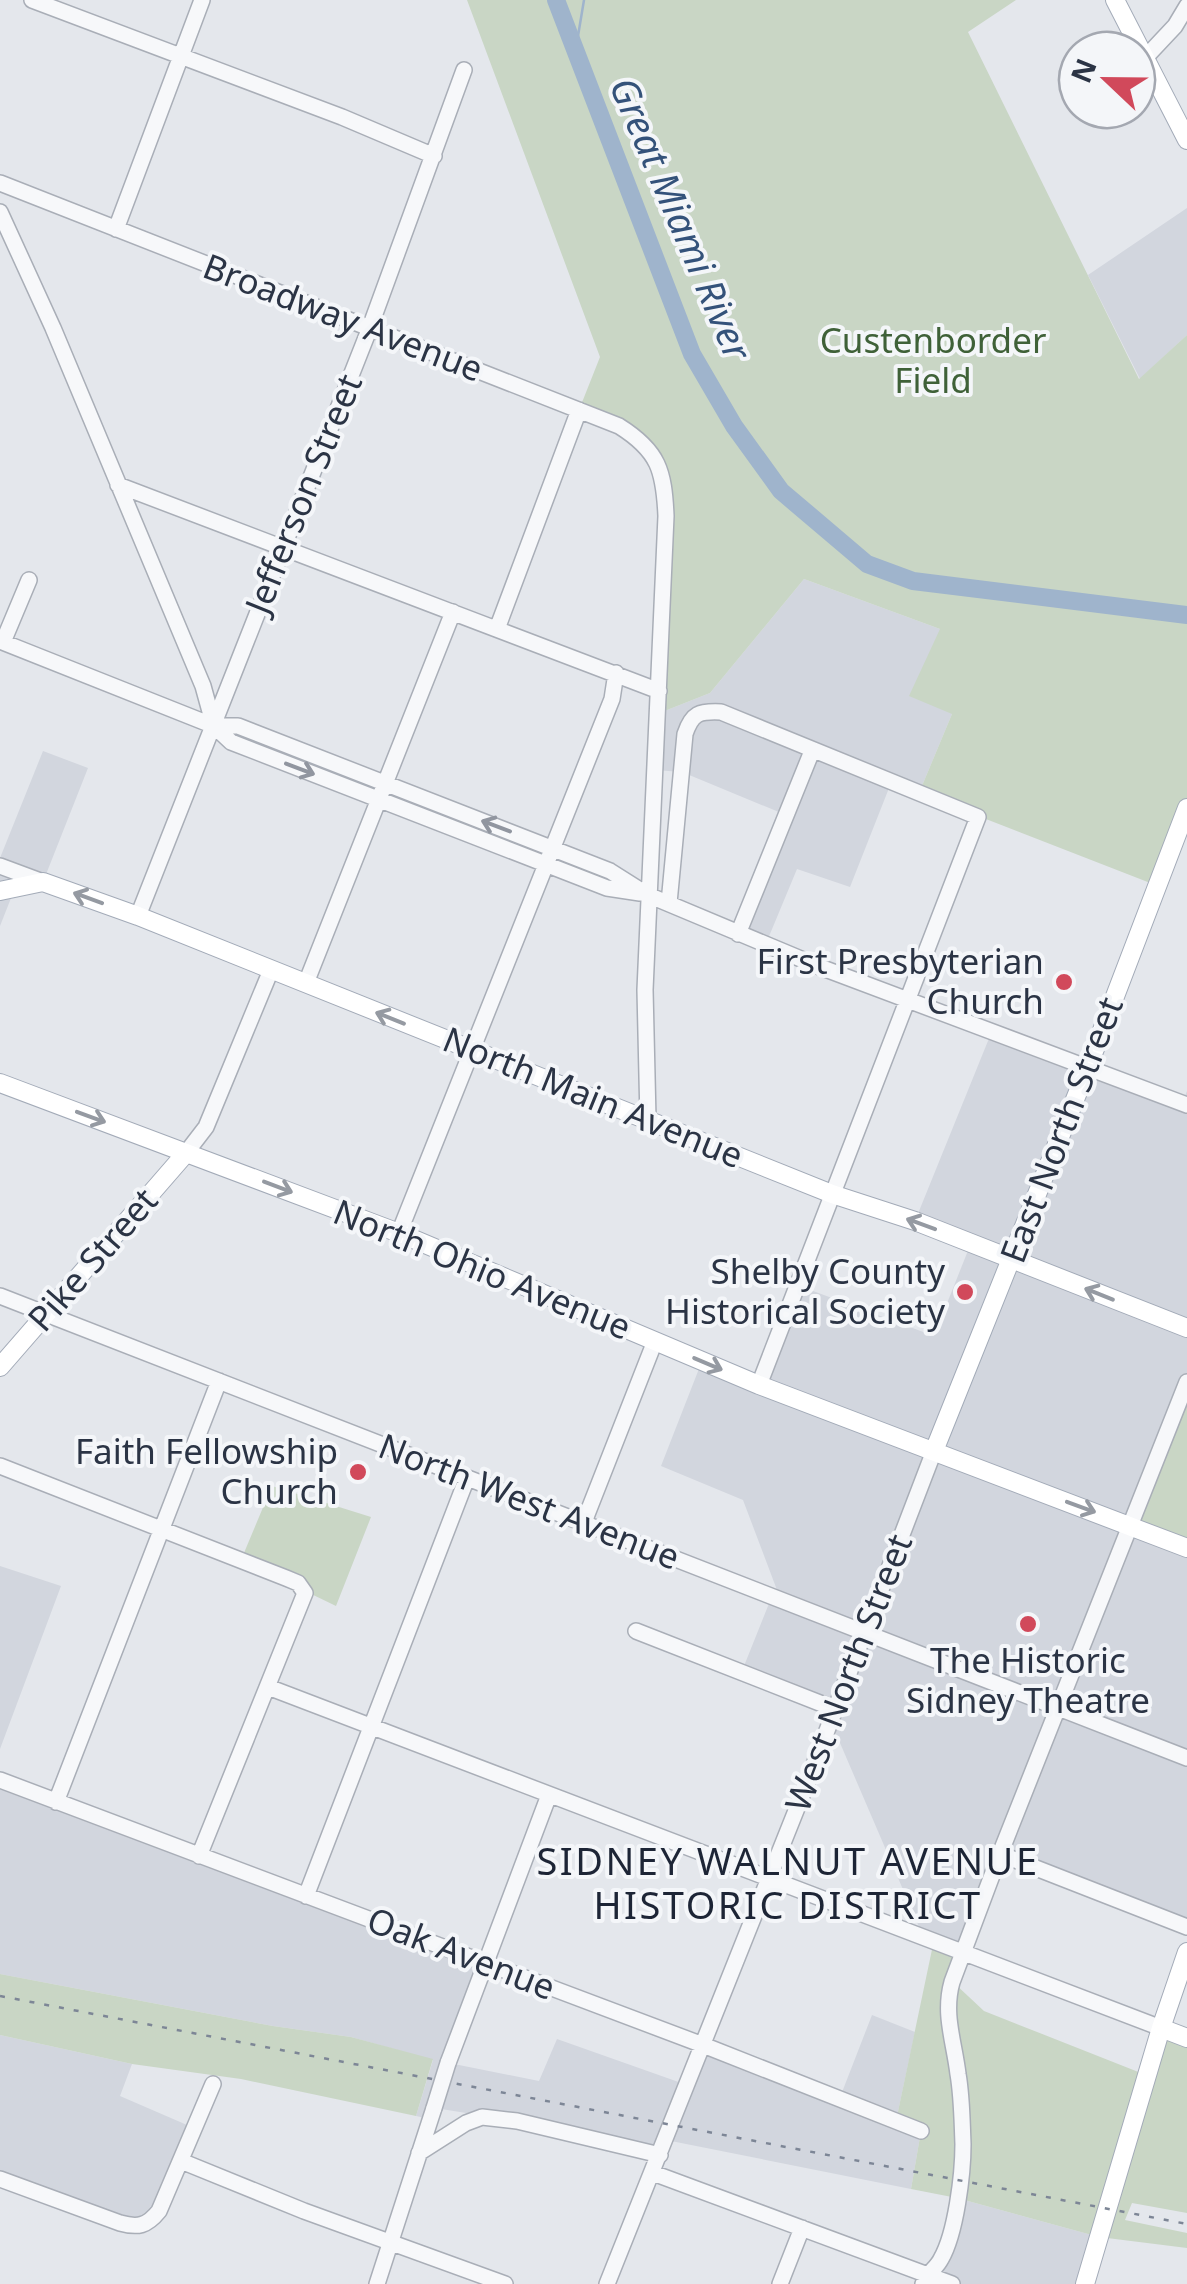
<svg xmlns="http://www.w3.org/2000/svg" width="1187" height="2284" viewBox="0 0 1187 2284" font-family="'Noto Sans',sans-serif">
	<rect width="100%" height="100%" fill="#e4e7ec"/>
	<!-- built -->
	<path fill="#d2d6de" d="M1187,208V335L1140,379L1088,275Z
		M804,579L940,629L952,714L919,793L891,783L850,887L797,869L765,946L738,934L786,815L682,772L655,770L657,714L710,693Z
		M43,751L88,768L43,882L15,888L0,926V858Z
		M992,1031L1182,1103L1187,1091V1927L1000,1854L962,1950L923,1936L831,1722L835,1709L742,1671L772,1596L780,1598L743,1500L661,1466L702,1361L759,1384L797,1285L934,1336L971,1243L915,1221Z
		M0,1566L61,1586L0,1749Z
		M0,1780L485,1963L449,2063L539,2081L557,2039L687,2085L703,2045L839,2100L872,2015L915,2032L896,2121L921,2131L911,2189L666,2140L660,2155L517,2121L435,2108L430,2119L416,2116L433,2060L351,2037L273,2026L0,1974Z
		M0,2035L132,2064L120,2096L194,2128L143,2226L0,2179Z
		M957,2198L1099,2237L1085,2284H923L941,2260Z"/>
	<!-- green -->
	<path fill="#c9d6c5" d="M467,0H1016L968,32L1139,379L1187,335V808L1158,886L919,793L952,714L909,696L940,629L804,579L710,693L657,714L666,516L655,457L579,410L600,357Z
		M1187,1382V1548L1130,1526Z
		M272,1486L371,1517L336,1606L241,1560Z
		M934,1940L962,1950L953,1982L984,2011L1146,2075L1161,2028L1187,2038V2213L1132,2203L1125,2220L1187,2233V2248L1099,2237L957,2198L911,2189L921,2131L896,2121Z
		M0,1974L273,2026L351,2037L433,2059L416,2116L241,2079L132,2064L0,2035Z"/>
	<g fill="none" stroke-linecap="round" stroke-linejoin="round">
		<!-- stream -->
		<path stroke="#9fb4cc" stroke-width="2.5" d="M576,48L584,0"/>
		<!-- river -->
		<path stroke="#9fb4cc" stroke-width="18" d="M556,0L692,354L734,426L781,491L867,564L913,581L1187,615"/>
		<defs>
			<path id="minor" d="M32,0L342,117L434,156
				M1144,59L1175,26L1187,6
				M0,183L619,426C659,451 664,471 666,516L645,990L648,1119
				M0,212L53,328L203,686L214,726
				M116,229L202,0
				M118,485L659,691
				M497,629L579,410
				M0,641L214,726L231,742L607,888L640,893
				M3,642L29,580
				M214,726H238L610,871L648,895L820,967L1187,1105
				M0,866L43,882
				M669,903L685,734C692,713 699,711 721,712L978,817L759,1385
				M138,916L369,330L464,70
				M738,934L812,751
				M306,983L453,612
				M186,1153L206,1127L271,970
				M399,1233L612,699L616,673
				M0,1296L1187,1758
				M0,1466L286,1578L298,1583L305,1593L199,1856
				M584,1522L655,1341
				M636,1631L835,1709
				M268,1687L1161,2028
				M0,1780L703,2045L921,2131
				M56,1802L219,1381
				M1000,1854L1187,1927
				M306,1896L467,1478
				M448,2063L549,1795
				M419,2153L466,2123L482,2117L517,2121L660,2155
				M181,2161L304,2211L505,2284
				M653,2173L952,2284
				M0,2179L120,2223C138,2228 147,2226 159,2211L213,2084
				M377,2284L434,2108
				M607,2284L805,1788L934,1451
				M780,2284L802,2228
				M923,2284C927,2273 936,2269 941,2259C956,2233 963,2174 963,2144C962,2121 962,2097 958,2074C954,2041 943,2014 952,1982L1000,1854L1187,1382"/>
			<path id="major" d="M1115,0L1187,140
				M0,891L43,882L138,916L832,1194L915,1221L1187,1328
				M0,1083L399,1233L759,1385L1187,1548
				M0,1367L186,1153
				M934,1451L1088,1067L1187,808
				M1161,2028L1187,2038
				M1085,2284L1161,2028L1187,1952"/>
		</defs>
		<!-- minor casing -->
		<use href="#minor" stroke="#a9aeb7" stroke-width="18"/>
		<!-- major casing -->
		<use href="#major" stroke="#a3abb8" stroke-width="20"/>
		<!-- minor -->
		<use href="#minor" stroke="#f7f8fa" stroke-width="15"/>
		<!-- major -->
		<use href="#major" stroke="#fff" stroke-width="18"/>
		<!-- rail -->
		<path stroke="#7d8696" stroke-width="2.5" stroke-dasharray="5 10" stroke-linecap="butt" d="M0,1996L1187,2224"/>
		<defs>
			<path id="minor-bridge" d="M434,2108L448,2063"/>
		</defs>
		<!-- minor-bridge casing -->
		<use href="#minor-bridge" stroke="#a9aeb7" stroke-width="18" stroke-linecap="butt"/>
		<!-- minor-bridge -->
		<use href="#minor-bridge" stroke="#f7f8fa" stroke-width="15"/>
	</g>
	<!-- one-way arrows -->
	<defs><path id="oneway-shaft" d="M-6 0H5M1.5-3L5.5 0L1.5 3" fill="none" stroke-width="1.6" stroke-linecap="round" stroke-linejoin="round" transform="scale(2.5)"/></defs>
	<g stroke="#9196a0">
		<use href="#oneway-shaft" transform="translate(300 769) rotate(21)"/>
		<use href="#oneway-shaft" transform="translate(496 826) rotate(-159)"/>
	</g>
	<g stroke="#959aa2">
		<use href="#oneway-shaft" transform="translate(88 898) rotate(-160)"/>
		<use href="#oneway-shaft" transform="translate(390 1018) rotate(-158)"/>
		<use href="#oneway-shaft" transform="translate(91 1117) rotate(20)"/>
		<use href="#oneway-shaft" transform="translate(278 1187) rotate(21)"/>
		<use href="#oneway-shaft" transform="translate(921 1224) rotate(-160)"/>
		<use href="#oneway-shaft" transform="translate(1099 1294) rotate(-158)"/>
		<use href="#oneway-shaft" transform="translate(708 1364) rotate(23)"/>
		<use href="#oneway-shaft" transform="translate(1081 1507) rotate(20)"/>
	</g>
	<!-- markers -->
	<g fill="#d1495b" stroke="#f4f6f9" stroke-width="4">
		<circle cx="1064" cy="982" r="10"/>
		<circle cx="965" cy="1292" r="10"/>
		<circle cx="358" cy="1472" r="10"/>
		<circle cx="1028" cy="1624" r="10"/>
	</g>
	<g text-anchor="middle" stroke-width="8" stroke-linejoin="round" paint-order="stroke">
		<!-- street labels -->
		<g font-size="35" fill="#2b3445" stroke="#f4f6f9">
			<text transform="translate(343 318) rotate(21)" y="12">Broadway Avenue</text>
			<text transform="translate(304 494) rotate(-68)" y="12">Jefferson Street</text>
			<text transform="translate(593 1098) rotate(22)" y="12">North Main Avenue</text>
			<text transform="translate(1062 1130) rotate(-69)" y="12">East North Street</text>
			<text transform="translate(93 1260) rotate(-49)" y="12">Pike Street</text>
			<text transform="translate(482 1270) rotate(22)" y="12">North Ohio Avenue</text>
			<text transform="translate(529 1502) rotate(21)" y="12">North West Avenue</text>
			<text transform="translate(849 1673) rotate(-69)" y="12">West North Street</text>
			<text transform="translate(461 1954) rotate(21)" y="12">Oak Avenue</text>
		</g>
		<!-- park labels -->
		<g font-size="35" fill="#3f6138" stroke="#f4f6f9">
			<text x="933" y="353">Custenborder<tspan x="933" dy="40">Field</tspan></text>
		</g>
		<!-- poi labels -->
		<g font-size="35" fill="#2b3445" stroke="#f4f6f9" text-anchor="end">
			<text x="1044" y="974">First Presbyterian<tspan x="1044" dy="40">Church</tspan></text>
			<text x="945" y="1284">Shelby County<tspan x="945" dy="40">Historical Society</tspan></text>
			<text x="338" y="1464">Faith Fellowship<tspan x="338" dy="40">Church</tspan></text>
			<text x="1028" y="1673" text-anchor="middle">The Historic<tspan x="1028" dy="40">Sidney Theatre</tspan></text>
		</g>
		<!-- water labels -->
		<g font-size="38" font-style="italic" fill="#34527a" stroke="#f4f6f9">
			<text transform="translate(680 219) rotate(67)" y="13">Great Miami River</text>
		</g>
		<!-- neighbourhood labels -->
		<g font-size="38" letter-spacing="2.5" fill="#1d2536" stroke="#f4f6f9">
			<text x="788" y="1875">SIDNEY WALNUT AVENUE<tspan x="788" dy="44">HISTORIC DISTRICT</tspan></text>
		</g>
	</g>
	<!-- north arrow -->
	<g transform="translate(1107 80) rotate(292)"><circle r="48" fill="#f4f6f9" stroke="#a4a8b1" stroke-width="2.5"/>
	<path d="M0-8L18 38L0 25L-18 38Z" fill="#d1495b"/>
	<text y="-15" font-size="28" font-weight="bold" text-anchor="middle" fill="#2b3445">N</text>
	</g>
</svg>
